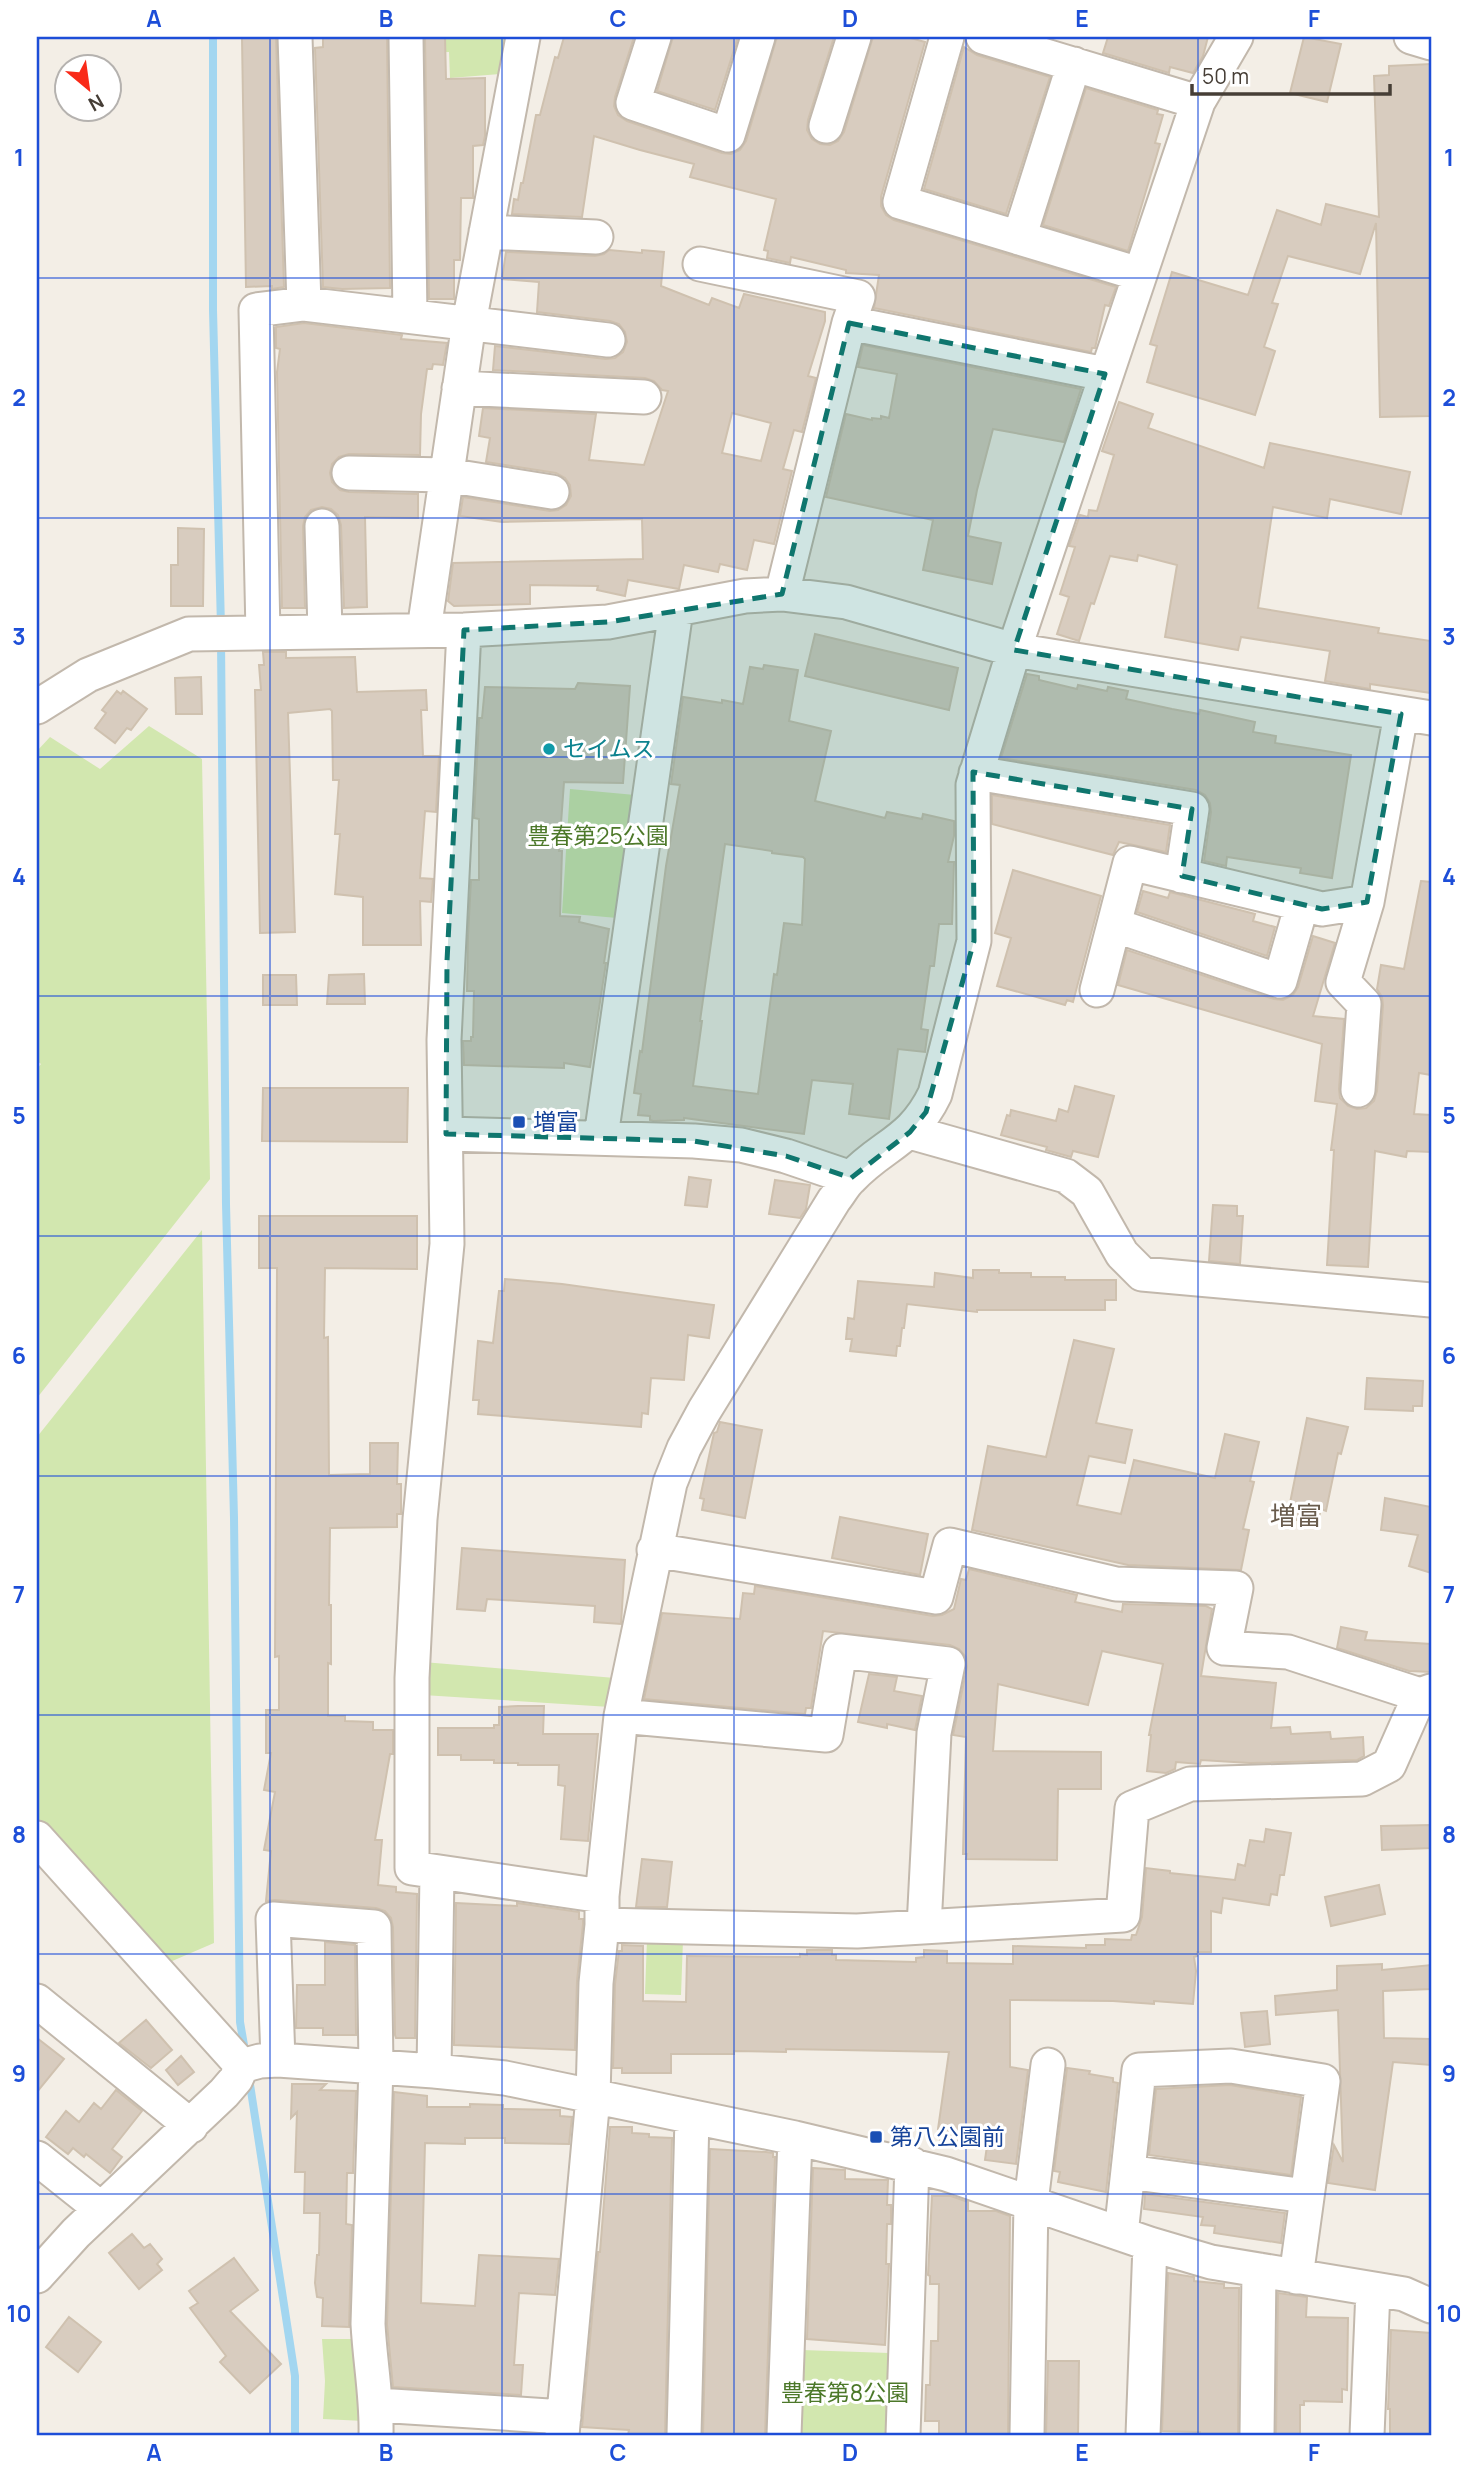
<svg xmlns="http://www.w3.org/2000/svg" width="1468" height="2472" viewBox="0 0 1468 2472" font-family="Manrope,'Noto Sans JP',sans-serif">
	<rect width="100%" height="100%" fill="#f3eee6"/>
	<!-- green -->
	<path fill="#d2e7af" d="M414,37H509L500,74L450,78L449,52L414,53Z
		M149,726L202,759L210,1179L37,1398V1069L41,1064L37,1061V751L50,737L100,769Z
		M570,789L635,795L617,918L562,913Z
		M202,1230L214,1943L163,1965L37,1818V1437Z
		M423,1662L615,1678L610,1707L423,1695Z
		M647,1939L683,1940L681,1995L645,1994Z
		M322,2339H356L364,2421L323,2419L325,2381Z
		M802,2350L889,2353L887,2435H800Z"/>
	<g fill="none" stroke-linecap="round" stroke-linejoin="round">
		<!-- stream -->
		<path stroke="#a3d6f0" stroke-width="8" d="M213,37V310L221,627
			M221,640L226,1204L234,1518L240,2022L245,2051
			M249,2078L295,2376V2435"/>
	</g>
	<!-- building -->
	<path fill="#d8ccbf" stroke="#cfc1af" stroke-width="2" fill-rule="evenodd" d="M276,37L284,287L272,289V286L246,287L242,38Z
		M323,37H387L390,288L342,289L323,287L315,48L323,47Z
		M425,37H445L446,79L485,78V136L483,145L473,146V198H461L460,260H454V299H429Z
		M564,37H634L615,97L614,106L618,115L627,121L722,153L731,154L740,150L746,141L777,37H834L808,120L807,130L812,139L820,144L830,145L838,141L844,132L873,37H907L925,42L881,197V206L886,215L894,220L1116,287L1109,306L1105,305L1095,348H1092L1091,352L874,308L879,275L846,273V270L791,257L790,263L767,258L768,251L764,250L776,199L690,177L694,164L640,150L594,136L582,217L512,214L514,199L518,200L521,183H523L536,115H540L555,57L558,58Z
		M673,37H738L715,110L657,91Z
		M1108,37H1208L1203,56L1193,73L1170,67L1169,73L1103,53Z
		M1304,37L1341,44L1327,102L1290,93Z
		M964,47L977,55L1050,77L1006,214L924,189Z
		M1431,64V416L1380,417L1376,223L1360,274L1288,256L1272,303L1278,304L1264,347L1275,351L1255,415L1147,382L1157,346L1150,344L1172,272L1248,295L1277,210L1321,225L1326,204L1379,217L1374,76L1389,75V66Z
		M1086,88L1158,110L1157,114L1163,115L1155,143L1160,144L1128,251L1043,225Z
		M609,250L642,253V250L664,252L661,286L709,305L712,298L739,308L744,294L825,312V321L808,376L816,378L802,432L794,430L783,469L792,471L774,544L754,540L747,570L720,564L718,572L684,565L679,589L628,580L625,596L597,590L598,586L530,585V604L454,606L448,601L453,563L643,559L642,519L502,522L460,516L463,497L550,511L558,510L566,505L571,496L570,485L565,478L556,473L486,462L490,438L479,436L483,408L596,414L589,460L644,465L668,391L662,390L654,381L645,378L493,370L495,346L606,359L615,358L623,352L627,342L625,332L619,324L610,321L537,312L539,282L502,279L506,252L595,256L604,254ZM732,413L771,423L761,461L722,453Z
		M304,323L402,335L401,339L447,343L443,365L433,364L432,369H427L421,414L420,455L349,454L339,457L332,464L330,473L332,482L340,490L349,492L418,494V518L365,517L367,607L344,608L341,525L338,515L331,509L322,507L311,510L305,517L303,526L305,608H282L277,372L280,349L276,348V327Z
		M863,345L1081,389L1064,442L993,429L977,490L968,536L1001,543L992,584L923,570L933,520L826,497L846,414L872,420V418L881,419V416L889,418L897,374L858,367Z
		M1119,402L1153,414L1148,428L1264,468L1270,443L1410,472L1401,514L1330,499L1327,518L1273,507L1258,608L1379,628L1378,633L1431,641V693L1370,684V689L1325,681L1330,651L1241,637L1238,650L1165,637L1177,565L1138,555L1137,561L1110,556L1094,604L1091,603L1079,641L1057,634L1069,597L1060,594L1075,547L1069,546L1080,515L1088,517L1089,510L1097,511L1114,455L1102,451Z
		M178,528L204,529L203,606H171V565H178Z
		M815,634L958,668L949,710L805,676Z
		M263,652H286V658L355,657L357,692L426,690L427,710H421L423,756H439L436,812L425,811L420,878L433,879L431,902L420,901L421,945H363V897L335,894L340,834H335L339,780H333L332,711L330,709L288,713L295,932L260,933L255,690H261L259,665H264Z
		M764,665L798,670L789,721L831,731L815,801L885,818L887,812L922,819L923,814L954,821V836L948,862H954L952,924H939L934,966H930L921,1029L928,1030L925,1052L898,1049L889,1119L849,1114L853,1084L812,1080L804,1134L684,1118V1120L653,1121L650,1120V1116L638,1115L641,1094L634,1093L640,1051L642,1052L666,866L680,785L671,784L683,697L722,703V700L743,704L750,667L763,669ZM725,844L772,851V853L803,857L805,859L802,925L784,923L777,975L774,974L758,1094L693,1086L702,1021H700Z
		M1027,674L1039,676V680L1077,689L1078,685L1107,691L1108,687L1128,691L1126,699L1172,709L1199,714L1200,710L1255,722L1253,732L1276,736L1275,743L1351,755L1332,878L1300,873L1301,868L1227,857L1226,866L1204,861L1211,812L1210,803L1205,795L1196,790L1001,758Z
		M201,677L202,714H176L175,678Z
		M578,683L630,686L623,783L564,782L559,851H562L560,916L580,917L579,922L609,929L604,963H606L590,1067L564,1063V1068L464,1065L463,1041H471V1037H473L474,991H467L468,936L471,880H479V819L474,818L479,718H482L485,687L575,689Z
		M117,691L121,694L123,691L147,709L131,730L127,728L115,743L95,728L106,713L102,710Z
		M992,795L1170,825L1166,852L1119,842L1113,855L992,824Z
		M1013,870L1101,896L1073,1002L1067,1000L1065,1005L997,986L1011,938L995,933Z
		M1421,881L1431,882V1075L1419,1073L1414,1114L1431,1115V1152L1407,1151L1406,1157L1375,1151L1368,1267L1327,1265L1334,1150H1331L1337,1104L1315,1101L1322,1044L1118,985L1127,950L1274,999L1283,1000L1293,995L1298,987L1313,936L1335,943L1313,1016L1344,1019L1339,1089L1340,1098L1348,1106L1357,1109L1366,1108L1374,1101L1377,1091L1383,1005L1382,997L1377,989L1381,965L1404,969Z
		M1143,891L1168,898L1170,892L1255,914L1253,921L1275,927L1267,956L1137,912Z
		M364,974L365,1004H327L329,975Z
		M263,975H296L297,1005H263Z
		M1075,1086L1114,1096L1098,1157L1073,1151L1071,1157L1046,1150L1047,1147L1001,1135L1007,1115L1010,1116L1011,1110L1056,1121L1059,1109L1068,1112Z
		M263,1088H408L407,1142L262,1141Z
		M689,1177L711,1180L707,1207L685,1205Z
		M775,1180L810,1185L806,1209L800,1218L769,1214Z
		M1213,1205L1237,1206V1216H1243L1240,1264L1209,1261Z
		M259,1216H417V1269L325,1268L324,1338L328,1337L329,1475L370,1474V1443H398L397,1484H401V1514H397V1527L330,1528L329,1605H331V1664L328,1663V1716H345V1721L373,1722V1730H393V1754H390L375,1840H382L378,1885L396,1887V1892L417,1894L415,2038H396L395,2035L393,1927L391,1918L385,1911L376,1908L275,1900L266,1901L271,1851L264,1850L275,1792L264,1790L271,1753H266V1710H279V1656L275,1657L277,1268H259Z
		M973,1270H999V1273H1031V1277H1065V1280H1116V1300H1105V1310H977V1312L907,1304L904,1328H902L900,1346H897L896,1356L850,1351L852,1339H846L848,1318L854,1319L858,1281L934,1287L935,1273L973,1278Z
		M505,1279L562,1284L714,1305L709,1338L688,1335L684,1380L651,1378L648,1414L642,1413L641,1427L478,1414L479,1400H473L478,1341L493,1343L499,1291H504Z
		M1074,1340L1114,1349L1096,1423L1132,1430L1125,1463L1089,1456L1077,1505L1121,1514L1134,1460L1215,1478L1225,1434L1259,1442L1250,1481L1254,1482L1243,1529L1249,1530L1241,1570L1128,1565L972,1530L988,1446L1046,1457Z
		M1367,1378L1423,1381L1422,1406H1413V1411L1365,1409Z
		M1307,1418L1348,1427L1341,1454L1338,1453L1326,1511L1321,1509L1317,1524L1287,1518Z
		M720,1422L762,1430L745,1518L702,1510L704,1499L700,1498L714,1433L717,1432Z
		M1385,1498L1431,1507V1573L1409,1566L1418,1535L1381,1530Z
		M840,1517L928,1534L920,1575L832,1558Z
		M462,1548L625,1560L621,1624L594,1622L595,1606L487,1599L485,1611L457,1609Z
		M969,1569L1077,1595L1075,1602L1122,1612L1123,1604L1206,1606L1212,1609L1201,1676L1276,1683L1271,1728L1290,1727L1291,1734L1330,1732L1331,1739L1363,1737L1364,1756L1357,1760L1250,1763L1201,1760L1200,1764L1176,1762L1175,1769L1166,1773L1147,1771L1151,1735H1149L1163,1664L1102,1651L1088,1705L998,1684L993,1751L1101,1752V1789H1058L1057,1860L966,1859L967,1854H963L966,1737L953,1735L967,1667L966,1657L959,1649L950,1645L823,1631L811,1708H806L805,1714L644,1699L662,1613L740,1619L743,1593L754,1594L755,1586L933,1616L942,1615L954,1609L961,1579L966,1580Z
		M1341,1627L1367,1632L1365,1640L1431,1644V1672L1409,1671L1337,1648Z
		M869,1674L897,1677L894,1691L922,1696L915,1730L887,1724V1728L858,1722Z
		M518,1706H544L543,1734H598L588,1841L561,1839L565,1786L558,1785L559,1765H518V1763H494V1760H461V1755H438V1728H494V1725H499V1707Z
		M1431,1825V1848L1382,1850L1381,1826Z
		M1266,1829L1291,1833L1284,1875H1280L1277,1895L1271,1894L1269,1905L1223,1898L1221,1913L1211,1911V1952H1197V1956L1194,1957L1196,1971L1193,2004L1154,2001V2004L1113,2001L1010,2000V2067L1028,2070L1016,2164L985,2160L987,2146L940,2140L941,2130L938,2129L949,2052L786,2049V2052L734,2051V2054H671V2073H622V2068H613L615,1984L619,1951H622V1945L643,1946V2001L686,2002L687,1956L800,1957V1954L807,1955V1950H832V1955H836V1960L916,1962V1958L924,1957V1950L947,1951V1963L1013,1964V1946L1086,1948V1945H1105V1939L1131,1940L1132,1935H1136L1142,1917L1146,1868L1170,1871V1873L1235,1880L1238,1864L1245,1866L1250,1840L1264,1842Z
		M642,1859L672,1862L667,1907H636Z
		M1379,1885L1385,1914L1331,1926L1325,1897Z
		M456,1903L517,1906V1903L579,1912V1919H583V1924L577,1981L575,2050L454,2045Z
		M325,1942L355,1945L356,2035H323V2028H296L297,1985H325Z
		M1382,1964V1970L1431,1965V1989L1383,1991L1384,2038L1431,2039V2065L1393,2062L1375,2190L1328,2183L1334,2145L1343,2162L1338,2010L1276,2015L1275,1996L1337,1990V1966Z
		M1267,2011L1270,2044L1245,2047L1241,2013Z
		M146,2020L172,2050L151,2068L119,2043Z
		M37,2038L64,2059L37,2092Z
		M181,2056L194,2072L178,2085L166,2070Z
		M1067,2068L1090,2071L1089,2074L1113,2078V2082L1118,2083L1106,2192L1058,2182L1060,2172L1054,2171Z
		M292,2084H326L320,2090L356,2091L353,2173H347L346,2224L352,2225L349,2327L322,2326L323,2298L317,2297L315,2283L317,2255H319L320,2213H304L305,2172H295L297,2112L291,2118Z
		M1230,2085L1301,2097L1291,2175L1149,2155L1156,2089Z
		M116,2090L142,2111L112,2149L122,2157L110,2173L86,2154L84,2157L73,2148L68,2154L46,2137L66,2111L79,2122L94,2103L101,2109Z
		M394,2092L427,2096V2107H470V2104L503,2105V2109L560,2110V2116L572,2117L569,2144L505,2143V2138H465V2144L425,2143L421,2303L475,2306L479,2255L559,2259L555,2295L519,2293L514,2365H523L521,2395L393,2387L387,2324Z
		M610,2127H632V2133L649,2134V2137L672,2138L665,2435H628L629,2430L582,2427L598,2252H600Z
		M710,2149L766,2152L773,2153V2157H775L765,2435H703Z
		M813,2168L845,2170V2179L888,2180L887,2205H891V2224H887L886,2264H889L885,2345L807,2339Z
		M1145,2194L1285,2213L1281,2243L1214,2233L1215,2226L1201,2225L1203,2217L1144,2209Z
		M932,2196H951L968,2202V2211H996L1010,2216L1008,2435H939V2421H925L926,2385H930L931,2341H938L939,2284H930V2276L928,2275Z
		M132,2234L144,2248L150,2244L162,2259L157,2264L162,2270L139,2289L109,2253Z
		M234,2258L258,2290L230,2311L281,2364L250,2393L220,2362L226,2356L190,2308L198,2303L189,2291Z
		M1168,2273L1194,2277V2281L1224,2284V2288H1239L1238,2435H1200V2432L1162,2431Z
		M1278,2293L1307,2297L1306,2317L1348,2318L1347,2390L1342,2389V2402L1304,2401V2405H1300V2435H1276Z
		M69,2317L101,2342L78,2372L46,2347Z
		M1391,2330L1431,2333V2435H1390V2409H1388Z
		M1048,2361H1079L1078,2435H1046Z"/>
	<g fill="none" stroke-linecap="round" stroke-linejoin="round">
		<defs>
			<path id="minor" d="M295,37L304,304
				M406,37L410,316
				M654,37L633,103L728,135L758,37
				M947,37L900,202L1139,274
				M983,37L1198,102
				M1411,37L1431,43
				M826,126L854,37
				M486,232L596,237
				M1019,238L1074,64
				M700,264L858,297L849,323L782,594
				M849,323L1105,374
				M459,388L644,397
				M349,473L446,475L552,492
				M322,526L325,631
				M424,630L469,323L523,37
				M464,630L444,1040L447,1244L420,1519L412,1678V1868L602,1896
				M263,633L256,310L304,304L608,340
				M37,707L88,675L189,634L464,630L608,622L745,596L782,594L846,602L1014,650L1431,718
				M976,773L1192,809L1182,876
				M1114,925L1280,981L1302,904
				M1097,990L1130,863L1322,909L1367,902
				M1358,1090L1364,1004L1343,982L1367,902L1401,714
				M910,1132L1066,1176L1087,1192L1122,1254L1142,1274L1431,1300
				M446,1134L694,1141L741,1145L786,1156L851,1178
				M601,1137L676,610
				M654,1550L936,1597L950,1545L1116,1584L1236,1588L1224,1648L1288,1652L1420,1695
				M621,1716L826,1735L840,1651L948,1664L934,1733L924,1927
				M37,1838L242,2066L260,2061L278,2060L434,2071L505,2078L795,2138L946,2174L1150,2244L1211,2262L1404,2294L1431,2306
				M602,1925L857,1931L1123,1915L1132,1808L1190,1784L1362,1779L1389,1765L1420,1695L1431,1691
				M37,2001L191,2126
				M278,2060L273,1919L374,1927L376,2066L368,2324C370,2362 377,2398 376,2435
				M434,2071L437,1872
				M37,2158L101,2209
				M1128,2172L1306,2196
				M1121,2234L1139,2070L1231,2066L1323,2081L1296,2277
				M37,2276L76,2233L224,2093L236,2079L242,2066
				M377,2405L564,2417
				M562,2435L593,2097L596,1983L602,1925V1896L621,1716L670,1483L684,1448L704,1411L834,1200C840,1193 844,1184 851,1178C883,1144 912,1142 935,1094L974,941L973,785L1014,650L1198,102L1236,37
				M684,2435L692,2117
				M784,2435L795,2138
				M903,2435L912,2164
				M1027,2435L1031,2202L1048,2065
				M1143,2435L1150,2244
				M1257,2435L1259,2270
				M1367,2435L1373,2290"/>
		</defs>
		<!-- minor casing -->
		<use href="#minor" stroke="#c2b8ac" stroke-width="37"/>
		<!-- minor -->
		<use href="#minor" stroke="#fff" stroke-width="33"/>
	</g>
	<!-- marked area -->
	<path fill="#0f766e" fill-opacity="0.2" stroke="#0f766e" stroke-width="5" stroke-dasharray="14 9" stroke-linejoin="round" d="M849,323L1105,374L1014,650L1401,714L1367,902L1322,909L1182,876L1192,809L973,772L974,941L926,1112L910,1132L851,1178L786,1156L694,1141L446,1134L447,961L464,630L608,622L782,594Z"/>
	<!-- grid -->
	<path fill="none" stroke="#1d4ed8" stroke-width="2" stroke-opacity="0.55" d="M270,37V2435M502,37V2435M734,37V2435M966,37V2435M1198,37V2435M37,278H1431M37,518H1431M37,757H1431M37,996H1431M37,1236H1431M37,1476H1431M37,1715H1431M37,1954H1431M37,2194H1431"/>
	<!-- markers -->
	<circle fill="#0f9aa8" stroke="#fff" stroke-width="2.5" cx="549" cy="749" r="7"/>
	<g fill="#1a4fb4" stroke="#fff" stroke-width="2.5">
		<rect x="512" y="1115" width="14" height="14" rx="3.5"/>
		<rect x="869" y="2130" width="14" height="14" rx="3.5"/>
	</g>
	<g text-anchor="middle" stroke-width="6" stroke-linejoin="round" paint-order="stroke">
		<!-- culture labels -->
		<g font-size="23" fill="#0d838f" stroke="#fff" text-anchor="start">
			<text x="563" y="757">セイムス</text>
		</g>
		<!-- park labels -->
		<g font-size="23" fill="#4c7829" stroke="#fff">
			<text x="598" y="844">豊春第25公園</text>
			<text x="845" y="2401">豊春第8公園</text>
		</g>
		<!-- transit labels -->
		<g font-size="23" fill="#164399" stroke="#fff" text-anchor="start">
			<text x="533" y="1130">増富</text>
			<text x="890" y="2145">第八公園前</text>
		</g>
		<!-- quarter labels -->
		<g font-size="26" fill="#695c4d" stroke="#fff">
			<text x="1296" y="1525">増富</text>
		</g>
	</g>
	<!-- border -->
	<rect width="1468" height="2472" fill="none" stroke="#ffffff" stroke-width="77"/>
	<!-- north arrow -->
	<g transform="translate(88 88) rotate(151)"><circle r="33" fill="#ffffff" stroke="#b5b2af" stroke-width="2"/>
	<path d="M0-5L12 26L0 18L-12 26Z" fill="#f92a18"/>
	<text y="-10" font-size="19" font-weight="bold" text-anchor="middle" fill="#463e36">N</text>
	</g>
	<!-- scale -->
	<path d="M1192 84v10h198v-10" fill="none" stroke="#463e36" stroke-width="3.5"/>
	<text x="1202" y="84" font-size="21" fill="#463e36" stroke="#ffffff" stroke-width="5" paint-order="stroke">50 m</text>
	<rect x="38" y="38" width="1392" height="2396" fill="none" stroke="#1d4ed8" stroke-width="2.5"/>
	<g font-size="23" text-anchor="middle" font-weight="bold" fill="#1d4ed8">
		<text x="154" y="27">A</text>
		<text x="386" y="27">B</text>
		<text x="618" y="27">C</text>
		<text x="850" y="27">D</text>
		<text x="1082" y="27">E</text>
		<text x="1314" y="27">F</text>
		<text x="19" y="166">1</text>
		<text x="1449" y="166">1</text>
		<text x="19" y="406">2</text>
		<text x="1449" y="406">2</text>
		<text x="19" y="645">3</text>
		<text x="1449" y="645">3</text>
		<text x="19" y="885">4</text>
		<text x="1449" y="885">4</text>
		<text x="19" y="1124">5</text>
		<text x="1449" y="1124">5</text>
		<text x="19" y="1364">6</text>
		<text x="1449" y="1364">6</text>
		<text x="19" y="1603">7</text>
		<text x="1449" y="1603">7</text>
		<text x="19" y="1843">8</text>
		<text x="1449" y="1843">8</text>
		<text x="19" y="2082">9</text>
		<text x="1449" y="2082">9</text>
		<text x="19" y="2322">10</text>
		<text x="1449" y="2322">10</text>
		<text x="154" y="2461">A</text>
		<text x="386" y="2461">B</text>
		<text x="618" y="2461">C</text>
		<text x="850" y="2461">D</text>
		<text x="1082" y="2461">E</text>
		<text x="1314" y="2461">F</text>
	</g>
</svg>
